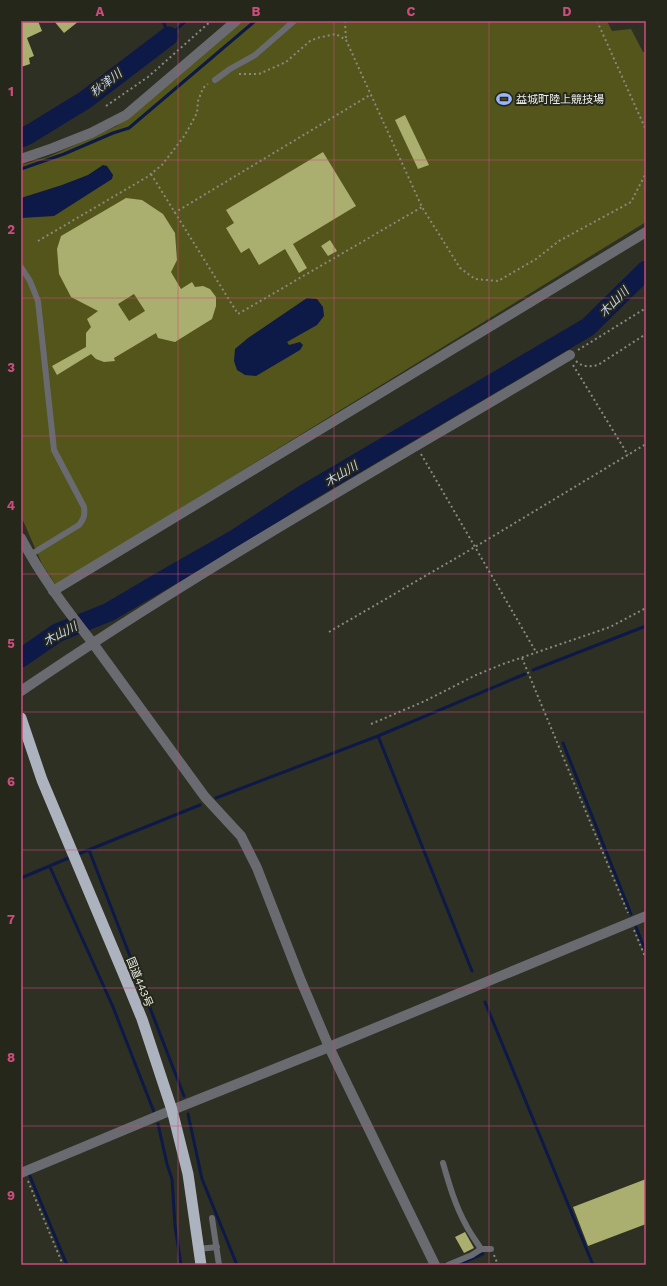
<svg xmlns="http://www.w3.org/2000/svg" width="667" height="1286" viewBox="0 0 667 1286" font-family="'Work Sans','Noto Sans JP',sans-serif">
	<rect width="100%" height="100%" fill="#2f3024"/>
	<!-- green -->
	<path fill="#53551b" d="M240,21H607L612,31L631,29L643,52H646V222L56,585L42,564L21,516V165L48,157L117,126Z"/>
	<!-- water -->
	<path fill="#0d1946" d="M103,165L107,166L113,175L112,179L54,216L21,218V198L62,185L88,175Z
		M307,298L317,299L323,307L324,316L317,325L287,342L289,345L300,342L303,345L300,350L256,376L245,375L237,370L234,361L235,349L248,338Z"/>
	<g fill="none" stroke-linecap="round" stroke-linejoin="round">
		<!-- stream -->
		<path stroke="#0d1946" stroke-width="3" d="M163,21L169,36L186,21
			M21,169L64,154L113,133L129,128L255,21
			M533,670L646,626
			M378,736L472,971
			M563,743L631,914
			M216,798L378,736L525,674
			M89,850L184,1096
			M76,855L200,805
			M50,867L113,1007L154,1112
			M21,878L71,857
			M636,927L646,952
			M485,1002L593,1265
			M188,1114L202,1179L237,1265
			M158,1124L167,1164L172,1179L175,1226L181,1265
			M29,1174L67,1265
			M458,1265L483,1254"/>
		<!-- river -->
		<path stroke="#0d1946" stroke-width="19" d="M21,138L28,135L85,100L169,36
			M21,658L57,633L109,612L165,579L235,539L301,496L588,327L646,270"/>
	</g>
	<!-- building -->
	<path fill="#aaae6e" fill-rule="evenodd" d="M21,21H38L42,31L27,38L34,56L29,58L30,64L21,67Z
		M54,21H79L64,33Z
		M405,115L429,165L418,169L395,120Z
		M323,152L356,206L293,244L307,268L299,273L285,249L259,265L249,248L241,253L226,228L234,223L226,210Z
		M126,198L142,200L163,214L175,233L177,260L171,272L181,289L192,282L195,287L203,286L210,289L216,297V306L212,319L175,342L158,338L156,333L114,358L115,361L104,362L96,359L91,354L57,375L52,366L86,347V333L91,327L87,319L98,311L71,297L59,274L57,249L61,236ZM134,294L145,311L129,321L118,304Z
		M330,240L337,251L328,256L321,246Z
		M646,1179V1224L588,1246L573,1207Z
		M465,1232L474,1248L464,1253L455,1237Z"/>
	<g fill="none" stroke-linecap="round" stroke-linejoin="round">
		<!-- path -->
		<path stroke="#88897f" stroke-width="2" stroke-dasharray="2 3" stroke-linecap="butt" d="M345,21L346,40
			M597,21L646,130
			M239,74H259L286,62L310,41L317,38L336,34L346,40L422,207L460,268L475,279L498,281L536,259L559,241L631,202L646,173
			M106,106L148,77L211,21
			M151,174L238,314L422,207
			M174,213L370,95
			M38,241L147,177L162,165L185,135L197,113L198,101L203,88L208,84
			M578,350L646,308
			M576,361C582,367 590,367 598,365L646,334
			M573,365L628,455
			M421,454L536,652
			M329,632L475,547L646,444
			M522,658L628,913
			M371,724L425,701L476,675L503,664L610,627L646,608
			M634,930L646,959
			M28,1181L63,1265
			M494,1255L498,1265"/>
		<!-- service -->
		<path stroke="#696b71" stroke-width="6" d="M215,80L230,69L255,55L294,21
			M21,267L30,281L38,301L54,450L84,507C85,515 84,519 79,525L30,555
			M443,1163C449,1184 455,1205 466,1225C470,1233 476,1241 481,1249
			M212,1218L219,1265
			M199,1249L217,1247
			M448,1265L472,1255L481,1249H491"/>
		<!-- minor -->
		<path stroke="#696b71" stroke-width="10" d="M21,159L53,148L91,133L126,115L236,21
			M53,591L646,232
			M92,642L205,797L241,836L257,868L301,981L329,1047L435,1265
			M21,691C198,570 386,465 570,355
			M21,1173L172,1110"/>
		<!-- tertiary -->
		<path stroke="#696b71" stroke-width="10" d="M21,538C41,576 66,609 92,642
			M172,1110L329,1047L646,916"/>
		<!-- trunk -->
		<path stroke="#adb2bf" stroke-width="11" d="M21,718L42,780L124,975L142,1019L172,1110L188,1174L201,1265"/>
	</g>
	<!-- grid -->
	<path fill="none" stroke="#cc4d7d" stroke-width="1" stroke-opacity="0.55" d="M178,21V1265M334,21V1265M489,21V1265M21,160H646M21,298H646M21,436H646M21,574H646M21,712H646M21,850H646M21,988H646M21,1126H646"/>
	<!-- icons -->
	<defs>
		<symbol id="stadium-bare" viewBox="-9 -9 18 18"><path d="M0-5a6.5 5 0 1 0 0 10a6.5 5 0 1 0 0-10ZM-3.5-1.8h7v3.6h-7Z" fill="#9ab5fd" stroke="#26271b" stroke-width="2.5" paint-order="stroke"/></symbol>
	</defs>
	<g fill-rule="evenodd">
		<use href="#stadium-bare" x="493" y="88" width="22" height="22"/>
	</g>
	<g text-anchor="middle" stroke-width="4" stroke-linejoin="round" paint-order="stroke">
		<!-- poi labels -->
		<g font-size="11" fill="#ebece4" stroke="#26271b" text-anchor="start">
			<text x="516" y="103">益城町陸上競技場</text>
		</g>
		<!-- street labels -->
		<g font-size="11" fill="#ebece4" stroke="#26271b">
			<text transform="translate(140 982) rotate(68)" y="4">国道443号</text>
		</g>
		<!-- water labels -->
		<g font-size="12" font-style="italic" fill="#c4d1f0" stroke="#26271b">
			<text transform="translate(106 83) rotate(-38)" y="4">秋津川</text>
			<text transform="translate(614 302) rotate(-45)" y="4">木山川</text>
			<text transform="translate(341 474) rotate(-31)" y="4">木山川</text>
			<text transform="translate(60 634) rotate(-28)" y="4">木山川</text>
		</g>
	</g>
	<!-- border -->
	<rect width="667" height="1286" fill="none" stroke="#26271b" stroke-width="44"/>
	<rect x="22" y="22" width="623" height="1242" fill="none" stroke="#cc4d7d" stroke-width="1.5"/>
	<g font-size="13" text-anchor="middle" font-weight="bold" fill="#cc4d7d">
		<text x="100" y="16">A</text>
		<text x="256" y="16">B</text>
		<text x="411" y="16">C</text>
		<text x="567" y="16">D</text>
		<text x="11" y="96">1</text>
		<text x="11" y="234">2</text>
		<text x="11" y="372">3</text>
		<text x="11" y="510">4</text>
		<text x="11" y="648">5</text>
		<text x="11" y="786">6</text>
		<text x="11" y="924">7</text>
		<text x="11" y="1062">8</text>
		<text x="11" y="1200">9</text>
	</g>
</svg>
